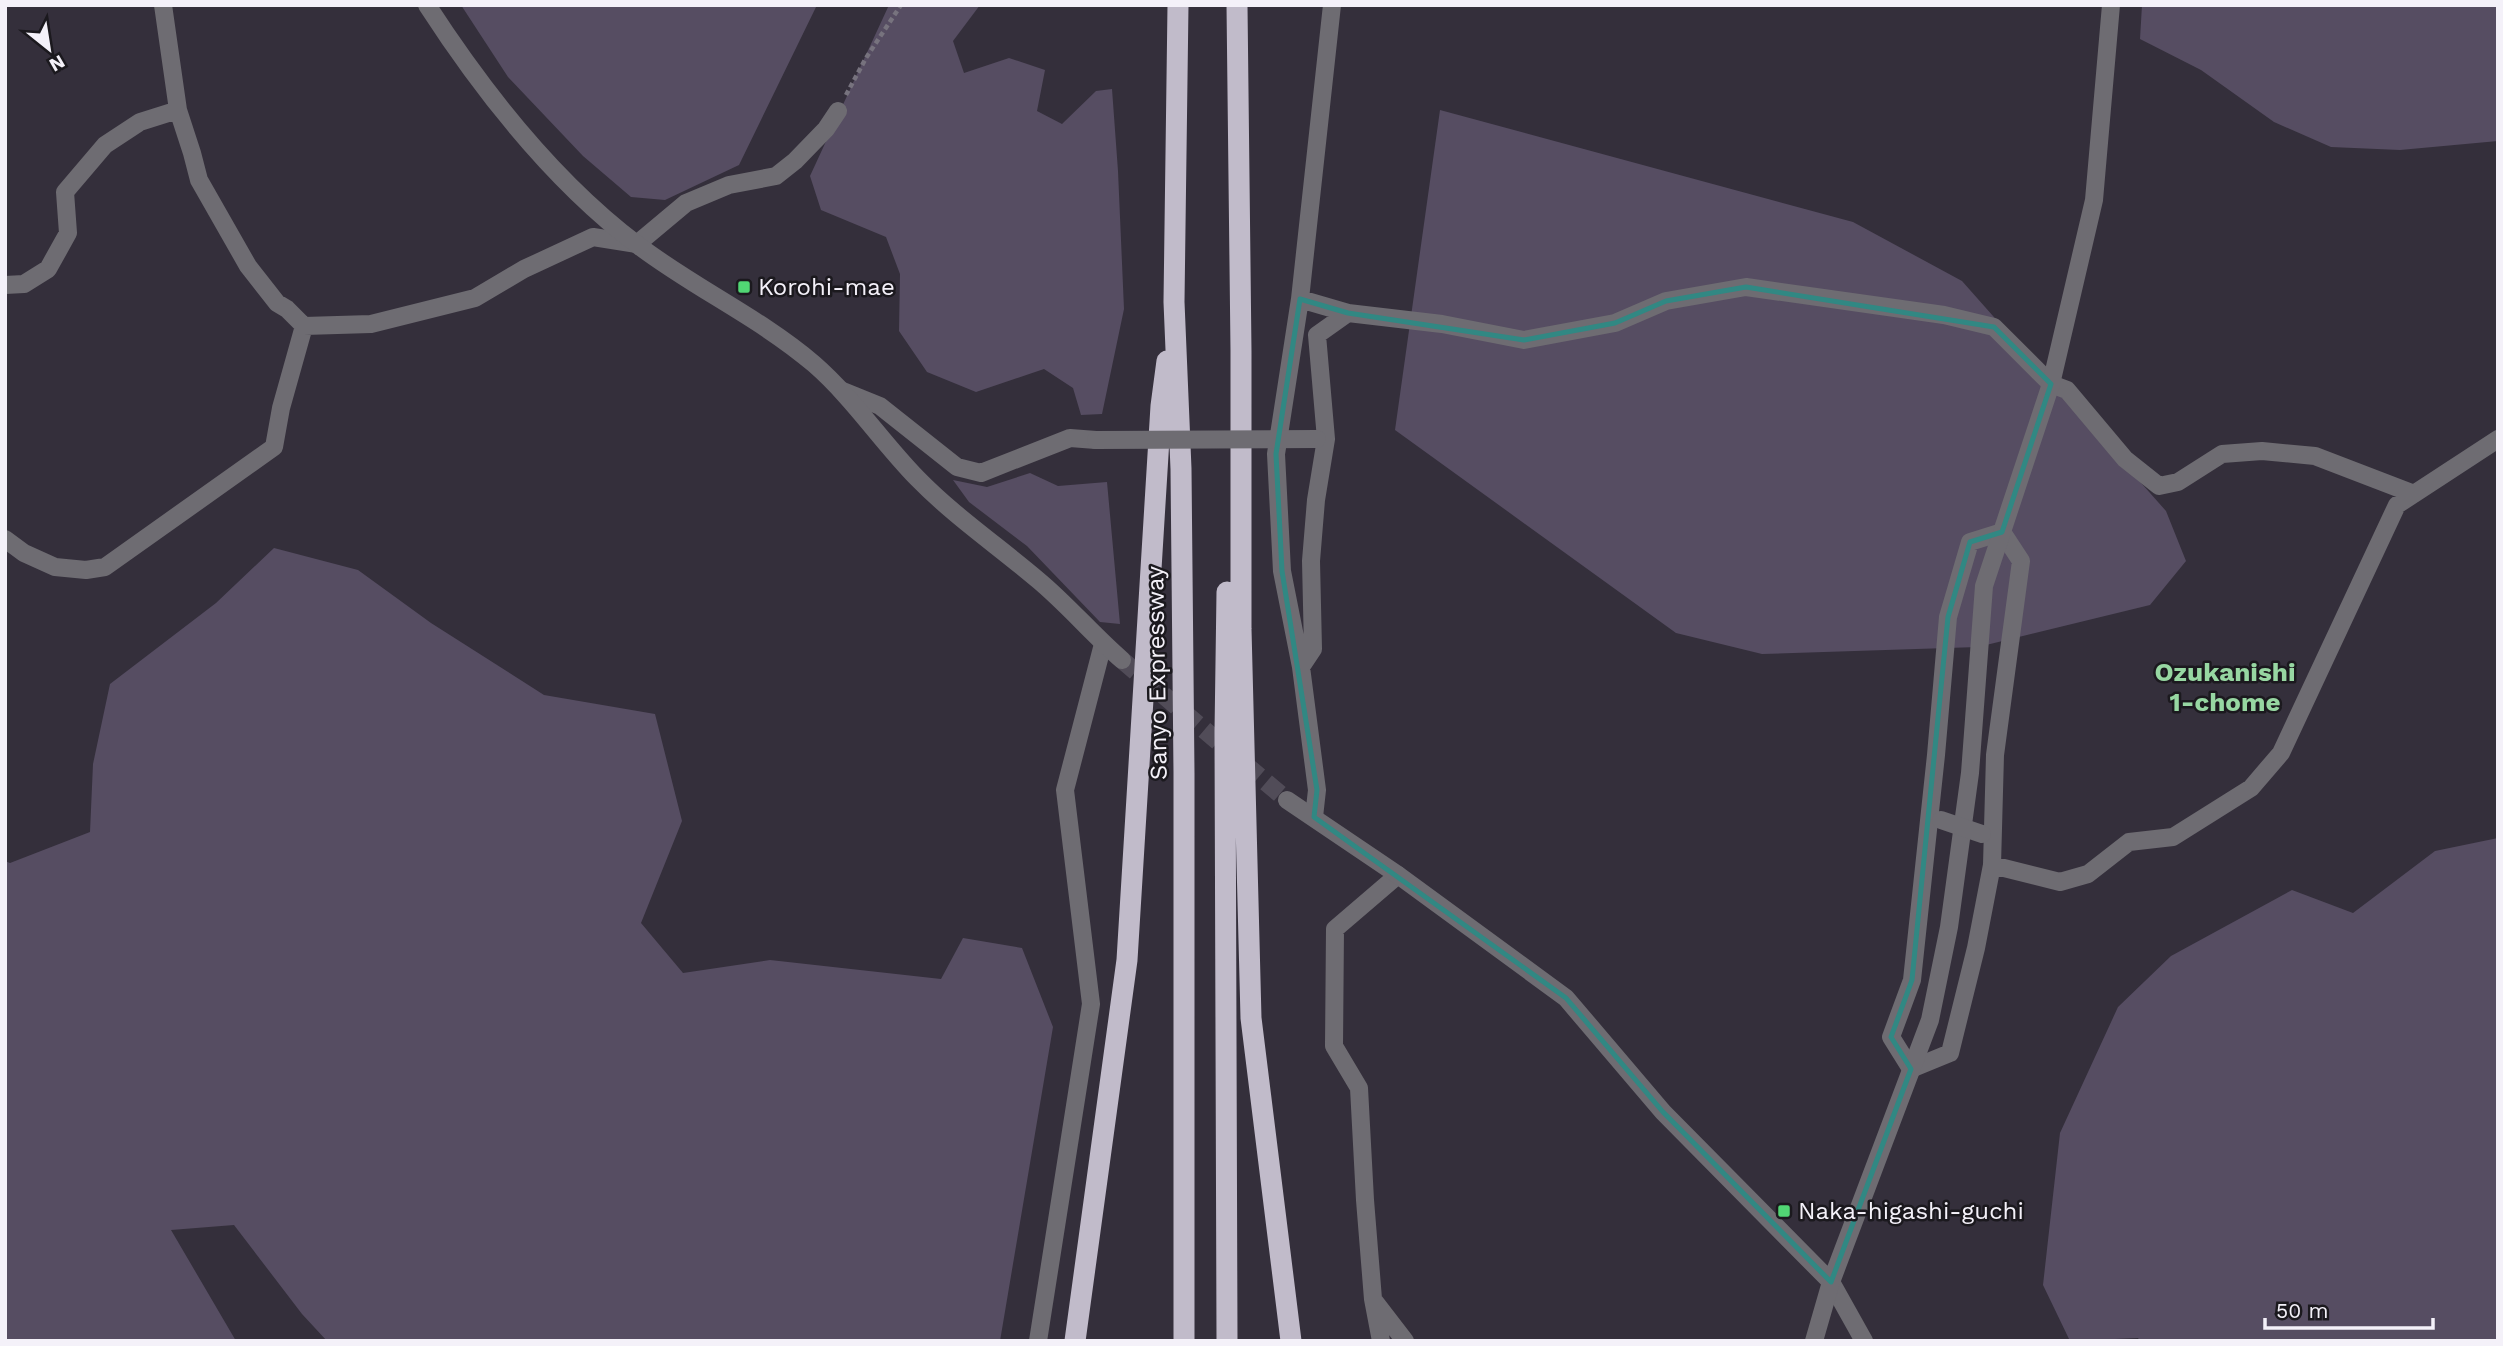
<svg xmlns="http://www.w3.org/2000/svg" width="2503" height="1346" viewBox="0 0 2503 1346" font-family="'Work Sans',sans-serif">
	<rect width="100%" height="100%" fill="#342f3b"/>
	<!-- green -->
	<path fill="#564d62" d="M461,5H817L739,165L665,200L631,197L583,156L508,77Z
		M889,5H980L953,41L964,73L1009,58L1045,70L1037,111L1062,124L1096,91L1112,89L1118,171L1124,309L1102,414L1081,415L1073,388L1044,369L976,392L927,372L899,331L900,274L886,237L821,210L810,176Z
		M2142,5H2498V141L2400,150L2331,147L2274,122L2201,70L2140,39Z
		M1440,110L1853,222L1962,281L2166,511L2186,561L2150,605L1978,647L1762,654L1676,633L1395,430Z
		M1030,473L1058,486L1107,482L1120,624L1100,622L1027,546L969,502L953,480L987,487Z
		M274,548L358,570L431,623L544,695L655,714L682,821L641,923L683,973L770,960L941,979L963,938L1022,948L1053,1027L1000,1341H327L302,1314L234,1225L171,1230L236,1341H5V861L10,863L90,832L93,764L110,684L216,603Z
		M2498,838V1341H2140L2138,1338L2070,1341L2043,1285L2060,1133L2118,1007L2171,956L2292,890L2353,913L2435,851Z"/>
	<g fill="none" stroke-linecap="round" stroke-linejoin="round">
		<!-- tertiary-tunnel -->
		<path stroke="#514c58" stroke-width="18" stroke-dasharray="18 9" stroke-linecap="butt" d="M1122,660L1287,800"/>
		<!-- path -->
		<path stroke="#77737e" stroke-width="4.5" stroke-dasharray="5 3.5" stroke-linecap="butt" d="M846,95L866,58L901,5"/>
		<!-- minor -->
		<path stroke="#6e6c72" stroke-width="18" d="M163,5L178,110L192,153L199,180L248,266L277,303L287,309L304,326L371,324L475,298L524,269L593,237L637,244L686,203L729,185L776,176L795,161L826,129L838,111
			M5,285L24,284L48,269L68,233L65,192L105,145L140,122L178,110
			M1300,299L1348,313L1442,324L1524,340L1615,323L1666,301L1746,287L1944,315L1994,327L2051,384L2067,390L2125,459L2159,486L2178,482L2222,454L2262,451L2315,456L2414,494
			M843,391L880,406L957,467L981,473L1070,438L1096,440
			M2002,532L2021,561L1995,755L1992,865L1976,948L1950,1053L1911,1069L1891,1037L1912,980L1936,755L1948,617L1970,542Z
			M5,539L24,553L55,567L86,570L105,567L274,447L281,408L304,326
			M1301,667L1313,649L1311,561L1316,500L1326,439L1317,335L1348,313
			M1314,817L1317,790L1301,667L1282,571L1276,454L1300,299L1332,5
			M1992,865L2060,882L2088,874L2129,842L2173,837L2251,788L2281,753L2397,505L2498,439
			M1831,1282L1864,1341
			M1375,1302L1405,1341
			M1038,1341L1091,1004L1065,790L1103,644
			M1381,1341L1373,1299L1365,1200L1359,1088L1334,1046L1335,929L1398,875"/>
		<!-- tertiary -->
		<path stroke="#6e6c72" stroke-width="18" d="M427,5C484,93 555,183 639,246C696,289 760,318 814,364C853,398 881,441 917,478C954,516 998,546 1038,580C1068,605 1093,635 1122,660
			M1287,800L1398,875L1566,998L1663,1112L1831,1282
			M1814,1341L1831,1282L1930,1020L1949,927L1970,773L1984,586L2051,384L2094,200L2111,5"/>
		<!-- motorway -->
		<path stroke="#c1bbca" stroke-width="21" d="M1178,5L1174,302L1181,469L1184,773V1341
			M1237,5L1241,351V629L1251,1018L1291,1341
			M1227,592L1225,732L1227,1341
			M1075,1341L1127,960L1161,406L1167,361"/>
		<!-- minor-bridge -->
		<path stroke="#6e6c72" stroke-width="18" d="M1096,440L1317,439
			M1941,820L1982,834"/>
	</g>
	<!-- marked area -->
	<path fill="none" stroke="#318883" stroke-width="5" stroke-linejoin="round" d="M1746,287L1994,327L2051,384L2002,532L1970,542L1948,617L1912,980L1891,1037L1911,1069L1831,1282L1663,1112L1566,998L1314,817L1317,790L1282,571L1276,454L1300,299L1348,313L1524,340L1615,323L1666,301Z"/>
	<!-- markers -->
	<g fill="#51d674" stroke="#1b191e" stroke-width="2.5">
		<rect x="737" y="280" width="14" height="14" rx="3.5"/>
		<rect x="1777" y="1204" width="14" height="14" rx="3.5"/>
	</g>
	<g text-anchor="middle" stroke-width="5" stroke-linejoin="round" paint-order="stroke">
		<!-- poi labels -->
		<g font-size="24" fill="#f4f1f9" stroke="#1b191e" text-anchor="start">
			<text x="758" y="295">Korohi-mae</text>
			<text x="1798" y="1219">Naka-higashi-guchi</text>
		</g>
		<!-- street labels -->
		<g font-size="24" fill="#f4f1f9" stroke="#1b191e">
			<text transform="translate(1157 673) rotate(-91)" y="8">Sanyo Expressway</text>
		</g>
		<!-- neighbourhood labels -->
		<g font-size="26" font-weight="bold" fill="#97d7a2" stroke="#1b191e">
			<text x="2225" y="681">Ozukanishi<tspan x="2225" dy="30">1-chome</tspan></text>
		</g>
	</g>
	<!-- border -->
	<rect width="2503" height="1346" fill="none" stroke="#f4f1f9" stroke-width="14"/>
	<!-- north arrow -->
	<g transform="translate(49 49) rotate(150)" stroke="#1b191e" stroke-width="5" paint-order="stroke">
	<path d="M0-5L12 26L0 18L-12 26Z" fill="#f4f1f9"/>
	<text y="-10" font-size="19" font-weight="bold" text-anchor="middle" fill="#f4f1f9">N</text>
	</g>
	<!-- scale -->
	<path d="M2265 1318v10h168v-10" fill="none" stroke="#f4f1f9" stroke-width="3.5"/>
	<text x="2276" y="1318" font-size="21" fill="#f4f1f9" stroke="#1b191e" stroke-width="5" paint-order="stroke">50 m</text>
</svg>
